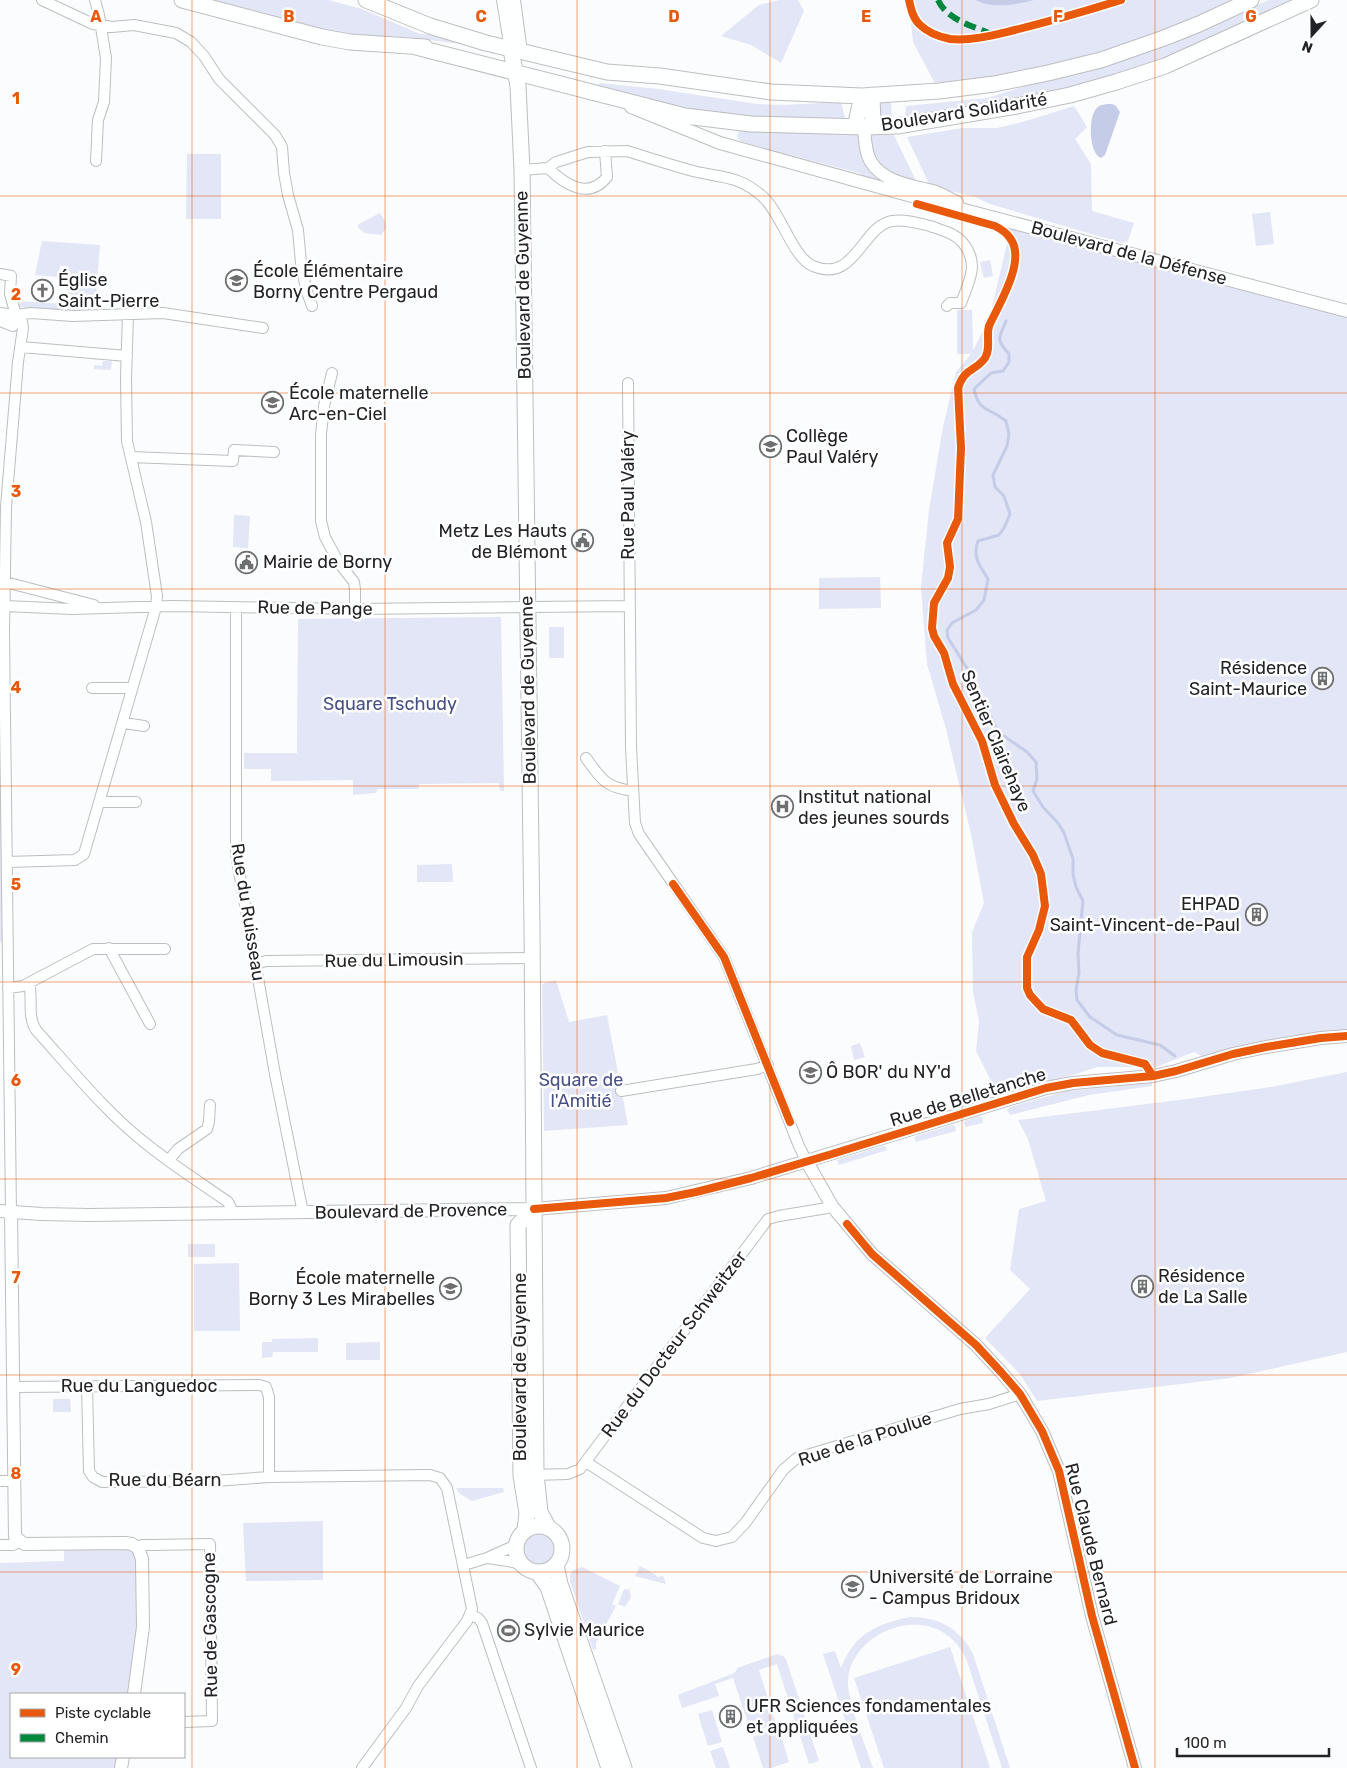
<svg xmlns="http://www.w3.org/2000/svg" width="1347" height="1768" viewBox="0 0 1347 1768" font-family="Rubik,sans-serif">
	<rect width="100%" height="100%" fill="#fbfcfd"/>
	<!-- green -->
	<path fill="#e2e6f6" d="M205,0H328L362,9L420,34L438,35L462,42L461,44L406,37L356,35L324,30Z
		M780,0H798L804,11L781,63L751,45L721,36L759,5Z
		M909,0H1251L1164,38L939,91L913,42Z
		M1269,0H1298L1176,54L1099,81L1032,96L905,118L906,106L987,98L1173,41Z
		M600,83L658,89L757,104L783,105L841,102L845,118L743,117L686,109L597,86Z
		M877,101H891L892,120H882L879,117Z
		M1074,106L1087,127L1075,139L1091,164L1092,211L1134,223L1128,241L1122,243L990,204L975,197L930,186L907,137L963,128H997L1026,121Z
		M740,129L858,134L861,137L865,155L916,190L872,182L859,173L742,142L738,139L737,136Z
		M892,131L917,183C910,181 901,179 894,176C880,168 867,150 872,134Z
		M187,154H221V219H186Z
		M1270,212L1274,244L1256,246L1252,214Z
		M380,213L385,221L387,227L381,235L365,233L357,227L359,224Z
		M1012,222L1347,311V1036L1210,1061L1194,1052L1156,1067H1097L1073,1075L1002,1092L993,1085L976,1051L979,1021L973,992L972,932L984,903L971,834L946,729L927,664L921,587L929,510L943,427L956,372L971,354H957V310H972L973,351L990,316Z
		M42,241L100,245L95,310H69L19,307V301L65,304L66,295L69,292L66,288L68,266H60L59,277L35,275Z
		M990,260L993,276L984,278L980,262Z
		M103,361H112L111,370L94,369V365L102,366Z
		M234,515L250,516L248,548L233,547Z
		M880,577L881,608L819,609V578Z
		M501,617L504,791H500L499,783L419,784V789H378L376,793L353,795V780L271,781V769H244V753H297L298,619Z
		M549,627H564V658H549Z
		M0,712L2,939L0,944Z
		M452,864L453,882H417V865Z
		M556,980L569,1022L607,1015L628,1125L544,1131L542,984Z
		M860,1043L865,1057L854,1060L851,1046Z
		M1347,1072V1352L1231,1378L1037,1401L1020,1374L985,1338L1030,1289L1010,1270L1019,1209L1046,1201L1028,1139L1018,1120L1187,1099L1271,1087Z
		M1152,1083V1086L1089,1095L1010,1115L1007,1110L1010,1107L1067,1091Z
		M979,1116L982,1117L983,1123L965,1127L964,1121Z
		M952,1125L955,1126L956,1131L916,1142L914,1138L916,1136Z
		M883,1146L886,1147L887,1150L839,1165L837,1160Z
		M188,1244H215V1257H188Z
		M239,1263L240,1331H194V1264Z
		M318,1338V1352H273L272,1357L262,1358V1342H272V1339Z
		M380,1342V1360H346V1343Z
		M53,1399H70L71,1412H53Z
		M456,1488H503L504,1492L472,1501L459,1493Z
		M323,1521V1580L246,1581L243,1523Z
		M522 1549a17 17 0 1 1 34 0a17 17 0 1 1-34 0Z
		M125,1543L141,1554L134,1694H11V1757H123L121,1768H0V1563L64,1561V1544Z
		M640,1566L656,1575L657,1577L663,1576L666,1584L635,1576Z
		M582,1567L620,1586L612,1604L616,1606L596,1643V1649L593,1650L570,1581V1575L573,1570Z
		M629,1588L631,1597L625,1607L618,1604L624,1589L628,1590Z
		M910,1617C938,1617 960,1628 973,1654L1010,1768H1002L966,1658C960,1648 954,1639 944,1633C908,1610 850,1638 848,1681C847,1701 866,1747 873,1768H861L823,1654L835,1651L841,1668C854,1634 876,1624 910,1617Z
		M950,1647L990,1768H884L854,1678Z
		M777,1654L783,1656L786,1659L819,1761L809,1764L777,1664L759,1670L776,1724L751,1732L733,1678L715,1684L719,1696L682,1708L678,1695L732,1674L736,1671L737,1668Z
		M712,1710L722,1742L708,1746L698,1714Z
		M779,1729L789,1762L771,1768H763L753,1737Z
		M723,1747L730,1768H716L710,1751Z"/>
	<!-- water -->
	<path fill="#c4cce7" d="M975,0H1034C1014,5 994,9 975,0Z
		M1112,104L1116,106L1120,112L1105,155L1101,158C1089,154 1088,118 1096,109C1100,104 1106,104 1112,104Z"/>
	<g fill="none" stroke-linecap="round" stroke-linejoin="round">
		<!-- stream -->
		<path stroke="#c4cce7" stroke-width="3" d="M1006,321C999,339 995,338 1009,354V362L1003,371L991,373L974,389C979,413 989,407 1006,421L1009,434L1007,446L993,475L995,487L1004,496L1010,514L1004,528L999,535L978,541C972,557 980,566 988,579L984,600L976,610L952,623L947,630L948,638L970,673L998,732L1027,752L1036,762L1037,779L1033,791L1043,807L1058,823L1064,833L1073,859V874L1076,887L1083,901L1078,953L1079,973L1076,990L1077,1000L1090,1017L1117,1035L1160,1045L1175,1056"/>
		<defs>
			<path id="minor" d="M42,0L93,24L112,27L134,25L176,33L191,42L204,56L219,79L275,135L282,147L284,173L288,195L298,230L301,263L306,289L312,306
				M95,0L99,15L106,58L104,102L98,120L96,161
				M548,168C565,185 589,200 607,177L605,151
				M522,170L548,168L556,162L588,152L627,151C649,158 671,165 693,171C721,178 739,175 763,197C781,213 793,258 813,266C855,284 862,226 892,221C904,219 918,223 930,226C941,230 955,233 963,243C980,264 969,281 961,303H950L947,306
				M0,274L11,276L10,294L16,315L13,326
				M0,313L16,315L31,313L73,316L163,313L263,328
				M0,321L13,326
				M21,347L127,356
				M332,373L324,406L321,434V521L325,537L339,563L354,582L355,590V609
				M628,383L631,747L635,823L639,834L724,957L799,1146L807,1162
				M131,457L233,461L234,450L274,452
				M5,582L94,605
				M5,606L72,609L172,606L355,609L629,606
				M236,607V854L275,1074L303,1213
				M92,688H132
				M124,723L144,726
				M586,758C601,779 606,788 633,791
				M100,802H136
				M7,862L75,860L84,854L156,607L157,596L146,522L127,441L126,378L128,314
				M109,948L150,1024
				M256,964L266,961L532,958
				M29,983C33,999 27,1016 36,1030C72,1070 107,1114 149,1146C174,1166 201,1183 228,1202L231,1208V1213
				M8,988L23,986L93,949H165
				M621,1091L757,1069L768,1065
				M169,1160L178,1149L207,1129L209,1122L210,1105
				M11,1212L4,634L6,507L18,362L23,328L22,322L16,315
				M13,1387L259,1385L266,1387L269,1397V1477
				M87,1387L89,1471L93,1477L102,1482L215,1481L269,1477L430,1475L440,1478L447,1488L472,1609L467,1621L418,1686L406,1708L362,1768
				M586,1462L703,1538L716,1541L732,1537L746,1522L783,1470L797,1458L960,1409L989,1404L1020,1394
				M531,1475L568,1474L580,1469L768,1219L779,1216L827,1208L832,1206
				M0,1481H14
				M0,1545H13L19,1541
				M138,1548L142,1545H151L210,1544L212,1721L184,1722
				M488,1558L513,1562L522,1565
				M464,1565L487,1558L516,1545
				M470,1615L478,1618L482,1623L531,1768"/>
			<path id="tertiary" d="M503,0L511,50
				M514,0L521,52
				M631,107L720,143L919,198L1347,311
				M864,127C865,139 865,152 871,162C884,183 914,186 936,192C943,195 950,199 957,202
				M807,1162L832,1206L872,1254L976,1345L1001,1372L1020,1394L1042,1431L1059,1471L1092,1616L1135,1768
				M0,1211L41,1214L89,1215L534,1209L666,1198L751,1178L1046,1088L1073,1083L1153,1076L1176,1071L1233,1054L1266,1047L1321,1038L1347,1036
				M11,1212L15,1537L24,1544L125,1543L132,1544L138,1548L142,1559L143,1627L134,1694
				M121,1768L123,1757"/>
			<path id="secondary" d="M182,0L322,37L350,42L425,47
				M366,0L430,26L486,43L607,72L660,76L771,92L862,96L939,91L994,84L1048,73L1101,60L1164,38L1199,24L1251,0
				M416,47L685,116L751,124L864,127L897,126L1017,106L1070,95L1116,82L1165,66L1311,0
				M511,50L518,86L522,170L532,928L536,1474L540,1512L548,1527
				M872,95L873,127
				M858,127L857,118L862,96
				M516 1549a23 23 0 1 1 46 0a23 23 0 1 1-46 0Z
				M525,1530L527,1513L521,1476L518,1225L534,1209
				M556,1565L560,1584L624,1768
				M538,1573L548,1587L609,1768"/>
		</defs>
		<!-- minor casing -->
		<use href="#minor" stroke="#bdbec0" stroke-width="12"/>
		<!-- tertiary casing -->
		<use href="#tertiary" stroke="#bdbec0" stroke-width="14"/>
		<!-- secondary casing -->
		<use href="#secondary" stroke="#bdbec0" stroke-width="17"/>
		<!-- minor -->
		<use href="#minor" stroke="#feffff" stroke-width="10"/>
		<!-- tertiary -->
		<use href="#tertiary" stroke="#feffff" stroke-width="12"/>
		<!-- secondary -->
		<use href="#secondary" stroke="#feffff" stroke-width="15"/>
		<!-- quiet -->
		<path stroke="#00873e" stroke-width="6" stroke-dasharray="12 6" stroke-linecap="butt" d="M938,0C947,20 973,26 991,34"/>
		<defs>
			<path id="cycleway" d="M909,0C911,9 913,18 919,24C927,32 940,37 950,39C972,41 994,35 1015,30C1051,21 1086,11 1121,0
				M917,204L995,226C1001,229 1006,232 1010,238C1027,260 999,304 989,326C986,336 991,349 985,358C975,372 965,367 958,388L961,448L958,519L947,543L950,567L948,578L934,603L932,628L934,636L944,653L953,684L982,741L995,785L1014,824L1033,855L1041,874L1045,906L1039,930L1027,957V988L1030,995L1043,1009L1071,1020L1090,1045L1102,1053L1145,1064L1153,1076
				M673,884L724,957L790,1122
				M534,1209L666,1198L696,1192L751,1178L832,1154L1046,1088L1073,1083L1153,1076L1176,1071L1233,1054L1266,1047L1321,1038L1347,1036
				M847,1224L872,1254L976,1345L1001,1372L1020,1394L1042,1431L1059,1471L1092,1616L1135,1768"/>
		</defs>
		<!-- cycleway casing -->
		<use href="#cycleway" stroke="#fff" stroke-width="11"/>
		<!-- cycleway -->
		<use href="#cycleway" stroke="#e8590c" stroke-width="8"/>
	</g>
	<!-- grid -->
	<path fill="none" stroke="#e8590c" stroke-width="1" stroke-opacity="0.55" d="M192,0V1768M385,0V1768M577,0V1768M770,0V1768M962,0V1768M1155,0V1768M0,196H1347M0,393H1347M0,589H1347M0,786H1347M0,982H1347M0,1179H1347M0,1375H1347M0,1572H1347"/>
	<!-- icons -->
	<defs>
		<symbol id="school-ring" viewBox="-11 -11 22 22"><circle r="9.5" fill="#fff" stroke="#6e6f71" stroke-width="1.5"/><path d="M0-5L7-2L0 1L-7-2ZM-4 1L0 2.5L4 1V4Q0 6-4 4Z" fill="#6e6f71"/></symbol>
		<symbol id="church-ring" viewBox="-11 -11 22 22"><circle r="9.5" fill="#fff" stroke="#6e6f71" stroke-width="1.5"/><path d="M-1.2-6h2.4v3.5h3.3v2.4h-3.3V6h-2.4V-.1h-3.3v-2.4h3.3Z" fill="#6e6f71"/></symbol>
		<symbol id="civic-ring" viewBox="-11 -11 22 22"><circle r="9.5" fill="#fff" stroke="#6e6f71" stroke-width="1.5"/><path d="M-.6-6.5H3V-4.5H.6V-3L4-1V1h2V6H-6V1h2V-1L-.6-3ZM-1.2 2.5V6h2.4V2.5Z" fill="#6e6f71"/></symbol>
		<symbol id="building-ring" viewBox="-11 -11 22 22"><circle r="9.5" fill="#fff" stroke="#6e6f71" stroke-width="1.5"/><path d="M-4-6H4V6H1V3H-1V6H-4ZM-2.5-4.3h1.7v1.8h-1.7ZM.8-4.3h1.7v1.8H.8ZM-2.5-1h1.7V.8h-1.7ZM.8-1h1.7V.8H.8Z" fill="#6e6f71"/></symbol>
		<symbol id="hospital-ring" viewBox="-11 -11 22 22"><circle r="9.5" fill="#fff" stroke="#6e6f71" stroke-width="1.5"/><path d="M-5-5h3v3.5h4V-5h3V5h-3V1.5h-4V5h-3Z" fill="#6e6f71"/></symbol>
		<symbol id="university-ring" viewBox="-11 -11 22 22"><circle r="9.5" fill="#fff" stroke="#6e6f71" stroke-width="1.5"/><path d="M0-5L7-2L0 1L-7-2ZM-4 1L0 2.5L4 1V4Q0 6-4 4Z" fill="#6e6f71"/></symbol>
		<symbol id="stadium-ring" viewBox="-11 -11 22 22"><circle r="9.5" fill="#fff" stroke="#6e6f71" stroke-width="1.5"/><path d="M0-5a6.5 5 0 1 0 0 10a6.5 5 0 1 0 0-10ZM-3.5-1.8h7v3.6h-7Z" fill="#6e6f71"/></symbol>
	</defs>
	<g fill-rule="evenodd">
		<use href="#school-ring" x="224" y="268" width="25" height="25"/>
		<use href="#church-ring" x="30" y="278" width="25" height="25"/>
		<use href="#school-ring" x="260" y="390" width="25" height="25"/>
		<use href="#school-ring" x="758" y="434" width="25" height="25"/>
		<use href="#civic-ring" x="570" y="528" width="25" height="25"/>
		<use href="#civic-ring" x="234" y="550" width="25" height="25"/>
		<use href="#building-ring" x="1310" y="666" width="25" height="25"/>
		<use href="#hospital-ring" x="770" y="794" width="25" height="25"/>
		<use href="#building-ring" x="1244" y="902" width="25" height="25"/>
		<use href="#school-ring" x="798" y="1060" width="25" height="25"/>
		<use href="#building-ring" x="1130" y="1274" width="25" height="25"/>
		<use href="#school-ring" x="438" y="1276" width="25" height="25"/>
		<use href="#university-ring" x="840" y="1574" width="25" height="25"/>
		<use href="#stadium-ring" x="496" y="1618" width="25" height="25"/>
		<use href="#building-ring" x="718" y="1704" width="25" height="25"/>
	</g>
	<g text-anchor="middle" stroke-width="5" stroke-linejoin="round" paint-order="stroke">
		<!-- street labels -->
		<g font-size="18" fill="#222326" stroke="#fff">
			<text transform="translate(964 112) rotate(-9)" y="6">Boulevard Solidarité</text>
			<text transform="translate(1129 253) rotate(15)" y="6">Boulevard de la Défense</text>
			<text transform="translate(523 285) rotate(-91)" y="6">Boulevard de Guyenne</text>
			<text transform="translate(628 495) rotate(-90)" y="6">Rue Paul Valéry</text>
			<text transform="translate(315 608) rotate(1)" y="6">Rue de Pange</text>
			<text transform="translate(528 690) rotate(-91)" y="6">Boulevard de Guyenne</text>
			<text transform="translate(996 741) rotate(67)" y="6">Sentier Clairehaye</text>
			<text transform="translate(248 912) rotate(81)" y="6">Rue du Ruisseau</text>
			<text transform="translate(394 960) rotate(-1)" y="6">Rue du Limousin</text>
			<text transform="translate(968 1097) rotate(-17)" y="6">Rue de Belletanche</text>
			<text transform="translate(411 1211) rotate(-1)" y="6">Boulevard de Provence</text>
			<text transform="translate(674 1344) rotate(-53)" y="6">Rue du Docteur Schweitzer</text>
			<text transform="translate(520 1367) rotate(-90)" y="6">Boulevard de Guyenne</text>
			<text x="139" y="1392">Rue du Languedoc</text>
			<text transform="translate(865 1439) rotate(-18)" y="6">Rue de la Poulue</text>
			<text x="165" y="1486">Rue du Béarn</text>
			<text transform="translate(1091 1544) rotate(76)" y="6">Rue Claude Bernard</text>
			<text transform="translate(210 1625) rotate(-91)" y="6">Rue de Gascogne</text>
		</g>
		<!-- poi labels -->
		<g font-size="18" fill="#222326" stroke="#fff" text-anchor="start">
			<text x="253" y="277">École Élémentaire<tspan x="253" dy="21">Borny Centre Pergaud</tspan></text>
			<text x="58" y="286">Église<tspan x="58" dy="21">Saint-Pierre</tspan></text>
			<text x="289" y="399">École maternelle<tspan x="289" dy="21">Arc-en-Ciel</tspan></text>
			<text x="786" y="442">Collège<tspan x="786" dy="21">Paul Valéry</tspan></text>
			<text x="567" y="537" text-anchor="end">Metz Les Hauts<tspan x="567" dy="21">de Blémont</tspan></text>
			<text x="263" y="568">Mairie de Borny</text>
			<text x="1307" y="674" text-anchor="end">Résidence<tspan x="1307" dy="21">Saint-Maurice</tspan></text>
			<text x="798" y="803">Institut national<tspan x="798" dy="21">des jeunes sourds</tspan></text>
			<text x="1240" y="910" text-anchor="end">EHPAD<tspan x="1240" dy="21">Saint-Vincent-de-Paul</tspan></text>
			<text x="826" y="1078">Ô BOR' du NY'd</text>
			<text x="1158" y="1282">Résidence<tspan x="1158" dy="21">de La Salle</tspan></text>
			<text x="435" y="1284" text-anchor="end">École maternelle<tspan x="435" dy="21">Borny 3 Les Mirabelles</tspan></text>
			<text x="869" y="1583">Université de Lorraine<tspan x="869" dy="21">- Campus Bridoux</tspan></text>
			<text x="524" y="1636">Sylvie Maurice</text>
			<text x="746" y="1712">UFR Sciences fondamentales<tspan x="746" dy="21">et appliquées</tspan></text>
		</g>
		<!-- park labels -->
		<g font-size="18" fill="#475085" stroke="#fff">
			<text x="390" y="710">Square Tschudy</text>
			<text x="581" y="1086">Square de<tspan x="581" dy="21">l'Amitié</tspan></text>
		</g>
	</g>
	<g font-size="16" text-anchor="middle" font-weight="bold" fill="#e8590c" stroke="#fff" stroke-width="5" stroke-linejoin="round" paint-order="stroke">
		<text x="96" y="22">A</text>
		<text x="289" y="22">B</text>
		<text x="481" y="22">C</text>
		<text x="674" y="22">D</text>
		<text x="866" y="22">E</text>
		<text x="1058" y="22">F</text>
		<text x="1251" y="22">G</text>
		<text x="16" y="104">1</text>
		<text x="16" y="300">2</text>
		<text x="16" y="497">3</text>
		<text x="16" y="693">4</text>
		<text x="16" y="890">5</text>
		<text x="16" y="1086">6</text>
		<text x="16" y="1283">7</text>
		<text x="16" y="1479">8</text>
		<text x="16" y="1675">9</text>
	</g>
	<!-- legend -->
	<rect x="10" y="1693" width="175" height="65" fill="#ffffff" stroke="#a7a7a8"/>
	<rect x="20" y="1709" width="25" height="8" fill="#e8590c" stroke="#a7a7a8"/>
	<text x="55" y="1718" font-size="15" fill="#222326">Piste cyclable</text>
	<rect x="20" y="1734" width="25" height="8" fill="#00873e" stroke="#a7a7a8"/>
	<text x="55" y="1743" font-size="15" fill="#222326">Chemin</text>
	<!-- north arrow -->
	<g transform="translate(1312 35) rotate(201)" stroke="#ffffff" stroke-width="4" paint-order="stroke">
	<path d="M0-4L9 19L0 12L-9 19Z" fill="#222326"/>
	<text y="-8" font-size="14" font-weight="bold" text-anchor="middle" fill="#222326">N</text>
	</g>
	<!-- scale -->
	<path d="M1177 1748v8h152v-8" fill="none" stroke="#222326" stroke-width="2.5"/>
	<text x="1184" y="1748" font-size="15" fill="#222326" stroke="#ffffff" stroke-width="4" paint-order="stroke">100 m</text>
</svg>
